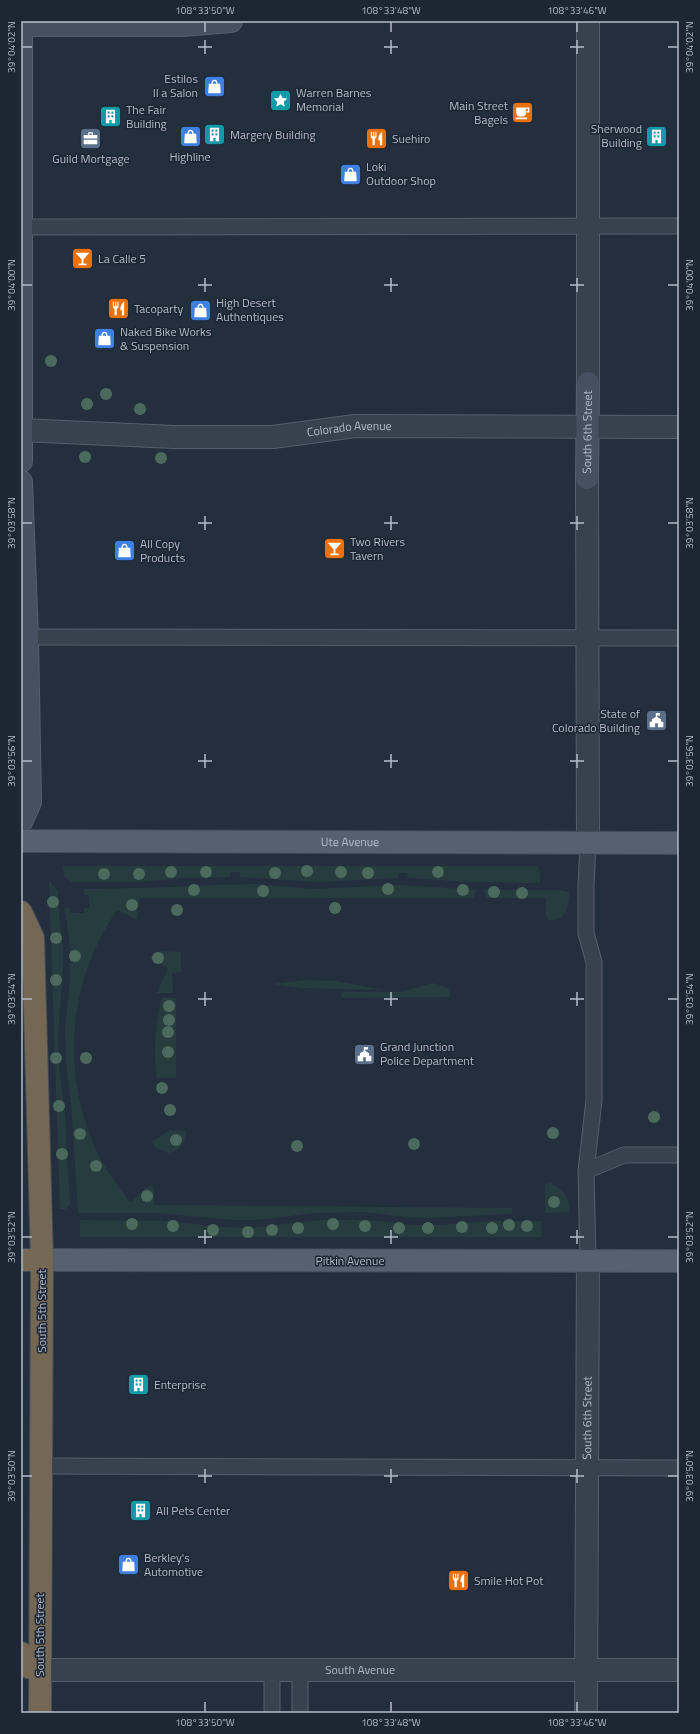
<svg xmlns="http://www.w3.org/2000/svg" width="700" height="1734" viewBox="0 0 700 1734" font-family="'Titillium Web',sans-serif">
	<rect width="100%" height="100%" fill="#242f3e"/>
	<!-- green -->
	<path fill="#263c3f" d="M63,866H538L540,872V883L470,882L408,878L407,873H398V878L318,882L240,877V872H230V877L186,878L137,882H71L64,876Z
		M49,881L58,891V906L63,947V972L58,1035L59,1066L65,1115L70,1204L66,1209H60Z
		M255,884L312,889L401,885L476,890L474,898H139L137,920L117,910C66,984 60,1079 101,1160C109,1174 119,1187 128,1200L131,1202L150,1185L154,1188V1205L512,1208V1214L428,1218L405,1217L364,1212L316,1213L256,1220H236L156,1213H78L72,1115L66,1062L65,1029L70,980V947L65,908H70V913H84V908H89V895L84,894V889C141,889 198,885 255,884Z
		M484,890H559L569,892C569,907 566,922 548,920L546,917V898H486Z
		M162,951L181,952V972L172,973L173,993H157L168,968L151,959L150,957L156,952Z
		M306,980L336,981L384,990L301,988L272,984Z
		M432,983L440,985L450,989V997L342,998L341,992H401Z
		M162,998H176V1078H157C153,1050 155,1025 162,998Z
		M170,1130L186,1131C186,1143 181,1150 169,1153L156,1148L152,1142Z
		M551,1183C564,1190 570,1197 570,1212L545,1213V1184Z
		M80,1220L170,1221L219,1227L250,1228L322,1220H369L414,1225H441L492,1221H541L542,1237H80Z
		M71,1711L249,1712L254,1713H69Z
		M466,1712H539L540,1713H466Z"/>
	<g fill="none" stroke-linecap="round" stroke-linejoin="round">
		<defs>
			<path id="lane" d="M21,227L679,226
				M21,637L679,638
				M588,842L586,886V933L594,962V1100L586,1171L588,1261
				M586,1171L624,1155H679
				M41,1466L679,1468
				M272,1670V1713
				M300,1670V1713"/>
			<g id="street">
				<path d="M588,21V383"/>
				<path id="s1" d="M21,430L174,437H273L355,426L679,427"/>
				<path d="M587,478L588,842"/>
				<path id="s2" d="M40,1670H679"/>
				<path id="s3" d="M586,1713L588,1261"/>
			</g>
			<g id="secondary">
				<path d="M21,25H182L231,21"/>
				<path d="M21,461V21"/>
				<path id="s4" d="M587,478L588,383"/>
				<path d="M21,482L27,637L30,802L21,822"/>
			</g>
			<g id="primary">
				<path id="s5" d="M21,841L679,843"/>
				<path d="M42,1260L679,1261"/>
			</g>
			<path id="highway" d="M21,912L33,938L42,1260L40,1713
				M21,1260H42
				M21,1653L28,1667L40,1670"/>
		</defs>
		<!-- lane casing -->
		<use href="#lane" stroke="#565f6c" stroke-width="17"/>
		<!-- street casing -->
		<use href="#street" stroke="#565f6c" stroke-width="24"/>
		<!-- secondary casing -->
		<use href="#secondary" stroke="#565f6c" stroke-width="24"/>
		<!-- primary casing -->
		<use href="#primary" stroke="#414a57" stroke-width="24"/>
		<!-- highway casing -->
		<use href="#highway" stroke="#434c59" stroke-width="24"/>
		<!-- lane -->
		<use href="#lane" stroke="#38414e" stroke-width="15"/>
		<!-- street -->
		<use href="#street" stroke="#38414e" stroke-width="22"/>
		<!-- secondary -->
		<use href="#secondary" stroke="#465061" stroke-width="22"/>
		<!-- primary -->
		<use href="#primary" stroke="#56606e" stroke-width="22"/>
		<!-- highway -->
		<use href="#highway" stroke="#746855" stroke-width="22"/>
	</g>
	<!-- trees -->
	<g fill="#4b6a5d">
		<circle cx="51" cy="361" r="6"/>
		<circle cx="106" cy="394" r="6"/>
		<circle cx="87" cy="404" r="6"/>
		<circle cx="140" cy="409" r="6"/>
		<circle cx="85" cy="457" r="6"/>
		<circle cx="161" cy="458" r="6"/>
		<circle cx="307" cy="871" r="6"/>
		<circle cx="171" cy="872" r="6"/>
		<circle cx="206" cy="872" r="6"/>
		<circle cx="341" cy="872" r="6"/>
		<circle cx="438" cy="872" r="6"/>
		<circle cx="275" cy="873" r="6"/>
		<circle cx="368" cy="873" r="6"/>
		<circle cx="104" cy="874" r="6"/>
		<circle cx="139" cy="874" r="6"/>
		<circle cx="388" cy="889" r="6"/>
		<circle cx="194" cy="890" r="6"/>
		<circle cx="463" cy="890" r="6"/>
		<circle cx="263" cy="891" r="6"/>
		<circle cx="494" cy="892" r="6"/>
		<circle cx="522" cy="893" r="6"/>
		<circle cx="53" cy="902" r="6"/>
		<circle cx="132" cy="905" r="6"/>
		<circle cx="335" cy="908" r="6"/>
		<circle cx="177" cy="910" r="6"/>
		<circle cx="56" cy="938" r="6"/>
		<circle cx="75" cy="956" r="6"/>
		<circle cx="158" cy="958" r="6"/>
		<circle cx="56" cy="980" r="6"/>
		<circle cx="169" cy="1006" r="6"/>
		<circle cx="169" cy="1020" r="6"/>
		<circle cx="168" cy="1032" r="6"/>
		<circle cx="168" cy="1052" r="6"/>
		<circle cx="56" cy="1058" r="6"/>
		<circle cx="86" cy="1058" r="6"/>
		<circle cx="162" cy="1088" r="6"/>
		<circle cx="59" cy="1106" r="6"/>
		<circle cx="170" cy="1110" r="6"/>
		<circle cx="654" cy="1117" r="6"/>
		<circle cx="553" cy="1133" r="6"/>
		<circle cx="80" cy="1134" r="6"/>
		<circle cx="176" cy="1140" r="6"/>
		<circle cx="414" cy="1144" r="6"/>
		<circle cx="297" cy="1146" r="6"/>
		<circle cx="62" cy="1154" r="6"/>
		<circle cx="96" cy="1166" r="6"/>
		<circle cx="147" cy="1196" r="6"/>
		<circle cx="554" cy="1202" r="6"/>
		<circle cx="132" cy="1224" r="6"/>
		<circle cx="333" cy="1224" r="6"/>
		<circle cx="509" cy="1225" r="6"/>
		<circle cx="173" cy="1226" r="6"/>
		<circle cx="365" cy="1226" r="6"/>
		<circle cx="527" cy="1226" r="6"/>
		<circle cx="462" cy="1227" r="6"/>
		<circle cx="298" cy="1228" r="6"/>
		<circle cx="399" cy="1228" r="6"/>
		<circle cx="428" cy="1228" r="6"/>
		<circle cx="492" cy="1228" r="6"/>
		<circle cx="213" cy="1230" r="6"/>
		<circle cx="272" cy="1230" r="6"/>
		<circle cx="248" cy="1232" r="6"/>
	</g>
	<!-- ticks -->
	<path fill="none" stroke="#b4bcc9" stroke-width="1.5" d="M205,22V32M391,22V32M577,22V32M205,40V54M391,40V54M577,40V54M22,47H32M198,47H212M384,47H398M570,47H584M668,47H678M205,278V292M391,278V292M577,278V292M22,285H32M198,285H212M384,285H398M570,285H584M668,285H678M205,516V530M391,516V530M577,516V530M22,523H32M198,523H212M384,523H398M570,523H584M668,523H678M205,754V768M391,754V768M577,754V768M22,761H32M198,761H212M384,761H398M570,761H584M668,761H678M205,992V1006M391,992V1006M577,992V1006M22,999H32M198,999H212M384,999H398M570,999H584M668,999H678M205,1230V1244M391,1230V1244M577,1230V1244M22,1237H32M198,1237H212M384,1237H398M570,1237H584M668,1237H678M205,1469V1483M391,1469V1483M577,1469V1483M22,1476H32M198,1476H212M384,1476H398M570,1476H584M668,1476H678M205,1702V1712M391,1702V1712M577,1702V1712"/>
	<!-- icons -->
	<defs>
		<symbol id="shop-square" viewBox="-11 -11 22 22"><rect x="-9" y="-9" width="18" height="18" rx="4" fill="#3f7fe0" stroke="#1d2633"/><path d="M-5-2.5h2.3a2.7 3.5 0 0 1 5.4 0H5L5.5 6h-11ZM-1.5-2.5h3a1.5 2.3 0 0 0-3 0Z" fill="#fff"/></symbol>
		<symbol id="sight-square" viewBox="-11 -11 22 22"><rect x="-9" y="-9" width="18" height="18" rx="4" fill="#0f9aa8" stroke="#1d2633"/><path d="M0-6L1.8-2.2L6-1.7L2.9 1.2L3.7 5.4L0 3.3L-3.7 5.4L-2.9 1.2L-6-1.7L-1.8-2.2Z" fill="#fff"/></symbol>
		<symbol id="cafe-square" viewBox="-11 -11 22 22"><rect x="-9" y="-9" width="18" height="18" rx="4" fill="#e8710a" stroke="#1d2633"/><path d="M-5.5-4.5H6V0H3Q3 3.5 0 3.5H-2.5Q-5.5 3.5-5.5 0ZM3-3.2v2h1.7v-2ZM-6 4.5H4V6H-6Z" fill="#fff"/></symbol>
		<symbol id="building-square" viewBox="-11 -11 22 22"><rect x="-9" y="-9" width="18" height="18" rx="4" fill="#0f9aa8" stroke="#1d2633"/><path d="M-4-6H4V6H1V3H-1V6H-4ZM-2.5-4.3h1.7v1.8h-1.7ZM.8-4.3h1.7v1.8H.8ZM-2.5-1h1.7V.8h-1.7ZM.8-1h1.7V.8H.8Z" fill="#fff"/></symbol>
		<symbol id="office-square" viewBox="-11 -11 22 22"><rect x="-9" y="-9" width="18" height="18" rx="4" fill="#5c6f8a" stroke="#1d2633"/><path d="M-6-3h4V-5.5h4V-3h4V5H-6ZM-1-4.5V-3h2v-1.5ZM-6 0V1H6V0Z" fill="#fff"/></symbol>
		<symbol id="restaurant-square" viewBox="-11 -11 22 22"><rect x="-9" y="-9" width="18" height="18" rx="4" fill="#e8710a" stroke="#1d2633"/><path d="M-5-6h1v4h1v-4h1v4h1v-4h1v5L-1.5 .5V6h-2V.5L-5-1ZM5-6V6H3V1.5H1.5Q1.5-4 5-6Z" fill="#fff"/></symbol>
		<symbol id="bar-square" viewBox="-11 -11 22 22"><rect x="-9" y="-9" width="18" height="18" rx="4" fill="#e8710a" stroke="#1d2633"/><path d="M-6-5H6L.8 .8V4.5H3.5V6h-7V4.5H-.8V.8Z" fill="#fff"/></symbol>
		<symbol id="civic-square" viewBox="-11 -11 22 22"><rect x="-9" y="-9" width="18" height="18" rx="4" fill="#5c6f8a" stroke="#1d2633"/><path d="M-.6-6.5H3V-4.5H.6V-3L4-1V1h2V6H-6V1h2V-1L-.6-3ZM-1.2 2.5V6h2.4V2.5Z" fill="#fff"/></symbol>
	</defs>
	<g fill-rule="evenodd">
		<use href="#shop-square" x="202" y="74" width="25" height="25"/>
		<use href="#sight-square" x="268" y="88" width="25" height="25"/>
		<use href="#cafe-square" x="510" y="100" width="25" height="25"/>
		<use href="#building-square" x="98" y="104" width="25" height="25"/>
		<use href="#building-square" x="202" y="122" width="25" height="25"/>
		<use href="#shop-square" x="178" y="124" width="25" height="25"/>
		<use href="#building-square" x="644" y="124" width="25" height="25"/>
		<use href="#office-square" x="78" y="126" width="25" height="25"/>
		<use href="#restaurant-square" x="364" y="126" width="25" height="25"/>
		<use href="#shop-square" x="338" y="162" width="25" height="25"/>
		<use href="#bar-square" x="70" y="246" width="25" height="25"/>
		<use href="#restaurant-square" x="106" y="296" width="25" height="25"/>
		<use href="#shop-square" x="188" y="298" width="25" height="25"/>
		<use href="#shop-square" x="92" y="326" width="25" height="25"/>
		<use href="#bar-square" x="322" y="536" width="25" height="25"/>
		<use href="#shop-square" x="112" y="538" width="25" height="25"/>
		<use href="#civic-square" x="644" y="708" width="25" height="25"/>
		<use href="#civic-square" x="352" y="1042" width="25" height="25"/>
		<use href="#building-square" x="126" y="1372" width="25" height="25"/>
		<use href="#building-square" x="128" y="1498" width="25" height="25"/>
		<use href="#shop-square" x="116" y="1552" width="25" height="25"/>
		<use href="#restaurant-square" x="446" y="1568" width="25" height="25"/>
	</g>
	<g text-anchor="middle" stroke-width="3" stroke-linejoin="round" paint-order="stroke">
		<!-- poi labels -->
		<g font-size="12" fill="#b4bcc9" stroke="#1d2633" text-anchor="start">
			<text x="198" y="83" text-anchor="end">Estilos<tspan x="198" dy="14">II a Salon</tspan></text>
			<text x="296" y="97">Warren Barnes<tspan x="296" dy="14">Memorial</tspan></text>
			<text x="508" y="110" text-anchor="end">Main Street<tspan x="508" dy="14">Bagels</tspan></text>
			<text x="126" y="114">The Fair<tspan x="126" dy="14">Building</tspan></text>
			<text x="642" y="133" text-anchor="end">Sherwood<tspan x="642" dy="14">Building</tspan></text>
			<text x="230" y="139">Margery Building</text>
			<text x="392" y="143">Suehiro</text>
			<text x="190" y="161" text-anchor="middle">Highline</text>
			<text x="91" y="163" text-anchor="middle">Guild Mortgage</text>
			<text x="366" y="171">Loki<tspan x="366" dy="14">Outdoor Shop</tspan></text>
			<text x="98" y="263">La Calle 5</text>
			<text x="216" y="307">High Desert<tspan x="216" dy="14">Authentiques</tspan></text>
			<text x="134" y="313">Tacoparty</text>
			<text x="120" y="336">Naked Bike Works<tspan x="120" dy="14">&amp; Suspension</tspan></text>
			<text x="350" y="546">Two Rivers<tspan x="350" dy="14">Tavern</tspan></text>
			<text x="140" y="548">All Copy<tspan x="140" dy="14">Products</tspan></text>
			<text x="640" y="718" text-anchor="end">State of<tspan x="640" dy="14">Colorado Building</tspan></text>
			<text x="380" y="1051">Grand Junction<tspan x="380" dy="14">Police Department</tspan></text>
			<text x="154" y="1389">Enterprise</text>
			<text x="156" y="1515">All Pets Center</text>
			<text x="144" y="1562">Berkley's<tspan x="144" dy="14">Automotive</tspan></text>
			<text x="474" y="1585">Smile Hot Pot</text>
		</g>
		<!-- street labels -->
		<g font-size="12" fill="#b4bcc9" stroke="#1d2633">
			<text dy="4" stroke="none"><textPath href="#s1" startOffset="329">Colorado Avenue</textPath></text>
			<text dy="4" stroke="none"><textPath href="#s4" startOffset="46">South 6th Street</textPath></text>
			<text dy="4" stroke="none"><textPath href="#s5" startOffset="329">Ute Avenue</textPath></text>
			<text x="350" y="1265">Pitkin Avenue</text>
			<text transform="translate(42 1311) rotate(-90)" y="4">South 5th Street</text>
			<text dy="4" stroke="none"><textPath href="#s3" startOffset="295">South 6th Street</textPath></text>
			<text transform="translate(40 1635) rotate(-90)" y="4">South 5th Street</text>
			<text dy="4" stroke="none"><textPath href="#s2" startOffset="320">South Avenue</textPath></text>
		</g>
	</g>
	<!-- border -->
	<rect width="700" height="1734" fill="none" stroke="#1d2633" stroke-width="44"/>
	<rect x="22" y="22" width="656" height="1690" fill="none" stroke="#b4bcc9" stroke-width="1.5"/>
	<g font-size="10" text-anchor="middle" fill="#b4bcc9">
		<text x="205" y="14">108°33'50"W</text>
		<text x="391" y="14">108°33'48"W</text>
		<text x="577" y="14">108°33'46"W</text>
		<text transform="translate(11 47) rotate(-90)" y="4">39°04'02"N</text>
		<text transform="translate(689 47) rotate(-90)" y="4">39°04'02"N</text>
		<text transform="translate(11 285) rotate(-90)" y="4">39°04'00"N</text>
		<text transform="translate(689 285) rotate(-90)" y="4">39°04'00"N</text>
		<text transform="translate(11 523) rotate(-90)" y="4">39°03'58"N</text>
		<text transform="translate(689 523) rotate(-90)" y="4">39°03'58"N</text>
		<text transform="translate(11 761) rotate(-90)" y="4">39°03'56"N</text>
		<text transform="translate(689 761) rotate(-90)" y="4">39°03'56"N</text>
		<text transform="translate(11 999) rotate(-90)" y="4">39°03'54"N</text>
		<text transform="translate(689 999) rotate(-90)" y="4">39°03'54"N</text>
		<text transform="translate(11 1237) rotate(-90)" y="4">39°03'52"N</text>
		<text transform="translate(689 1237) rotate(-90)" y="4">39°03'52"N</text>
		<text transform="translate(11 1476) rotate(-90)" y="4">39°03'50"N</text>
		<text transform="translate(689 1476) rotate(-90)" y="4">39°03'50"N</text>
		<text x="205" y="1726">108°33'50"W</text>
		<text x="391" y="1726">108°33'48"W</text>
		<text x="577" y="1726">108°33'46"W</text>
	</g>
</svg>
